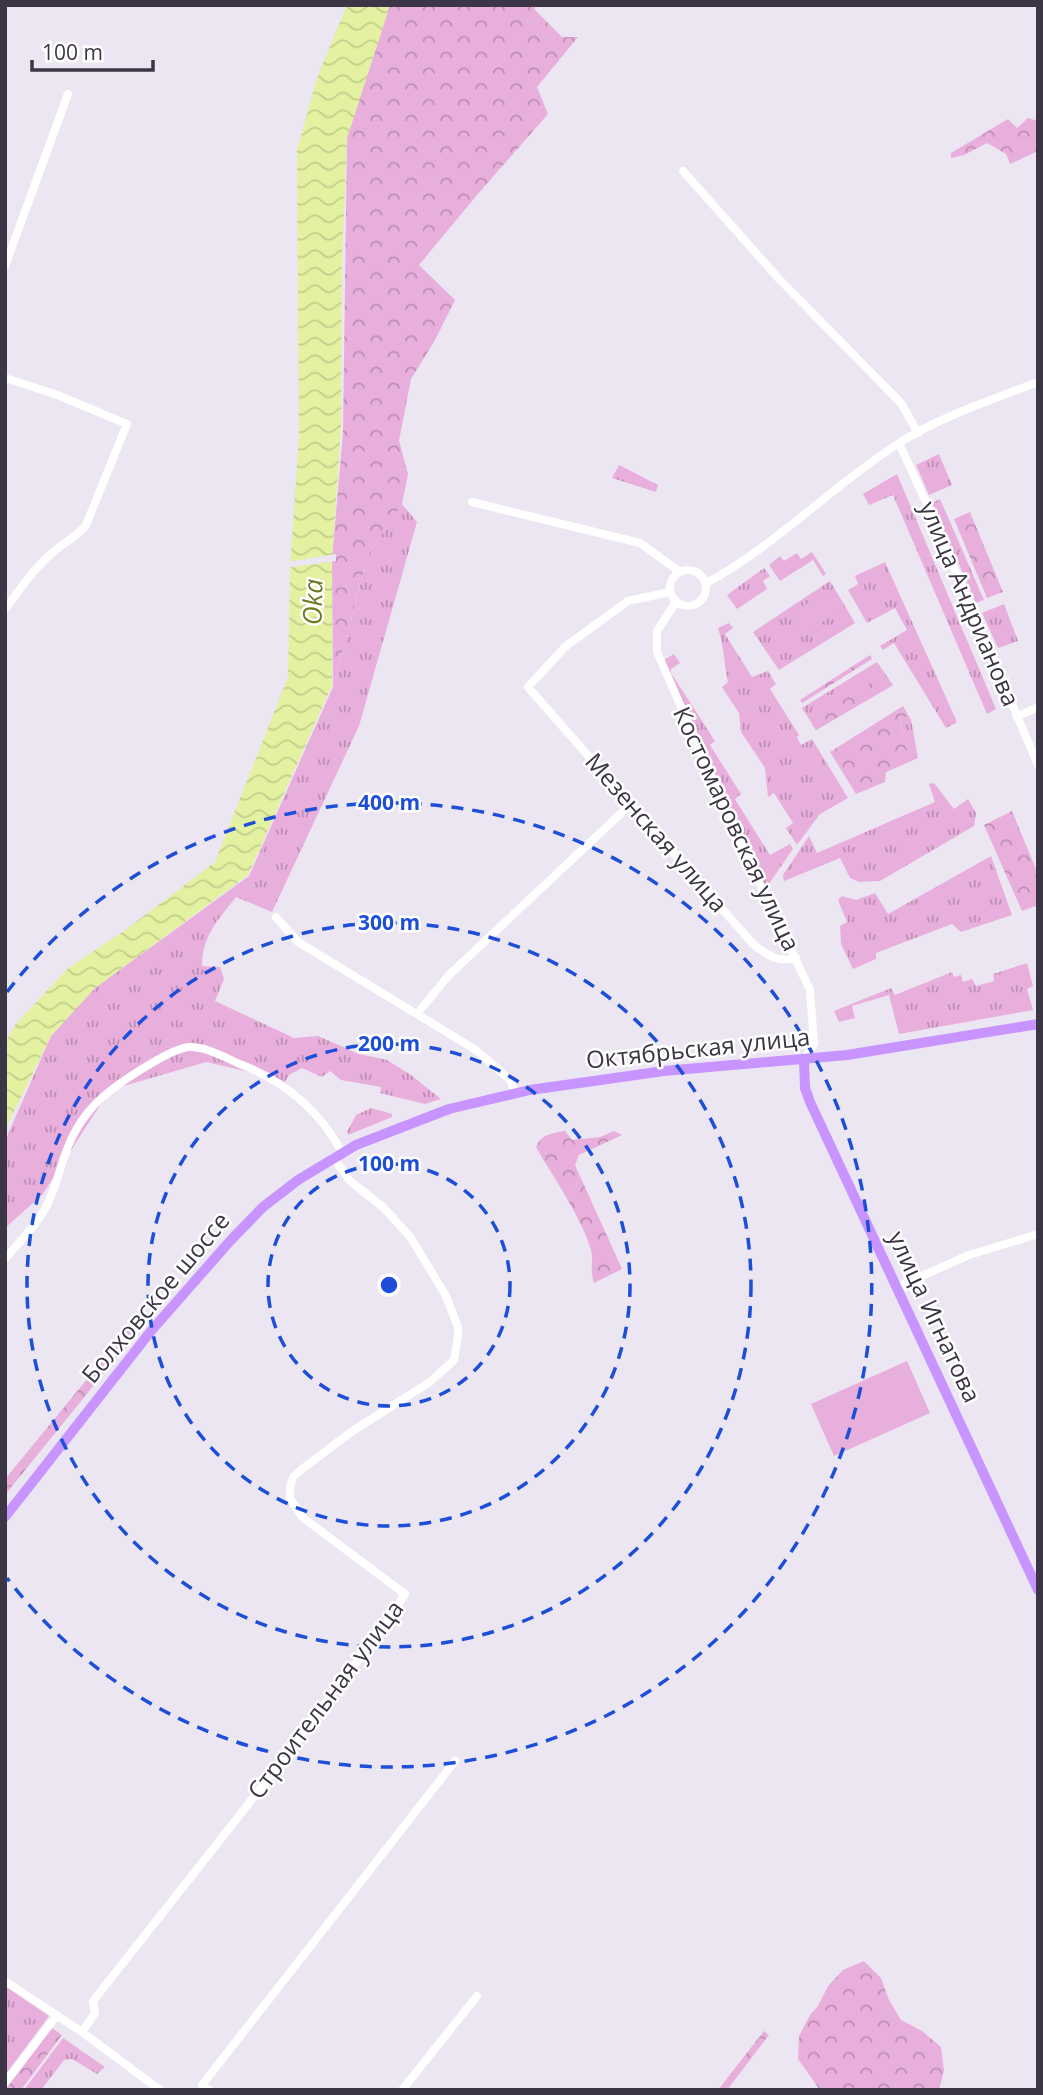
<svg xmlns="http://www.w3.org/2000/svg" width="1043" height="2095" viewBox="0 0 1043 2095" font-family="'Open Sans',sans-serif">
	<defs>
		<pattern id="grass-tufts" width="24" height="20" patternUnits="userSpaceOnUse" patternTransform="scale(1.75)"><rect width="24" height="20" fill="#e8aedc"/><path d="M3 7l-1-3M5 7V3M7 7l1-3M15 17l-1-3M17 17v-4M19 17l1-3" fill="none" stroke="#bd8eb4"/></pattern>
		<pattern id="forest-crowns" width="20" height="18" patternUnits="userSpaceOnUse" patternTransform="scale(1.75)"><rect width="20" height="18" fill="#e8aedc"/><path d="M2 6a3 3 0 1 1 6 0M12 15a3 3 0 1 1 6 0" fill="none" stroke="#bd8eb4"/></pattern>
		<pattern id="water-waves" width="16" height="10" patternUnits="userSpaceOnUse" patternTransform="scale(1.75)"><rect width="16" height="10" fill="#e3f1a1"/><path d="M0 5q4-4 8 0t8 0" fill="none" stroke="#c4cf8c"/></pattern>
	</defs>
	<rect width="100%" height="100%" fill="#ece6f3"/>
	<!-- grass -->
	<path fill="url(#grass-tufts)" d="M939,454L952,485L929,495L916,465Z
		M619,465L658,485L656,492L612,478Z
		M897,474L996,709L987,714L893,495L869,505L863,494Z
		M940,499L984,600L976,603L932,503Z
		M402,504L417,522L359,726L272,912L236,897C218,920 202,936 202,966L220,967L224,979L215,1001L294,1038L318,1036L359,1054L387,1060L411,1075L441,1099L425,1104L380,1093L381,1087L341,1080L330,1071L322,1077L302,1068L289,1075L284,1084L275,1078L206,1062L110,1090L42,1195L5,1228V1141L51,1036L95,988L249,876L333,687L368,555Z
		M812,552L826,574L823,576L813,560L780,581L769,565L780,556L784,561L797,553L801,559Z
		M885,562L957,722L946,728L894,643L883,650L880,646L907,630L895,608L867,623L848,590L858,584L855,576Z
		M764,568L770,576L763,581L767,589L737,609L727,595Z
		M830,581L855,623L779,670L753,632Z
		M1004,604L1018,641L998,648L982,613Z
		M729,623L733,628L725,634L752,677L768,671L776,684L770,689L799,735L797,737L801,745L812,739L848,798L820,814L797,845L786,828L793,823L774,793L768,797L765,768L741,732L739,713L722,687L728,682C724,664 724,646 718,628Z
		M674,654L680,663L671,669V673L715,741L710,745L741,794L735,799L770,855L790,844L793,849L766,888L664,660Z
		M877,662L893,685L816,730L802,708Z
		M908,715L911,720L917,752L908,756L900,720Z
		M934,783L954,809L968,799L976,813L974,826L880,881L859,882L850,878L840,858L784,881L783,875L809,836L817,853L935,802L929,784Z
		M991,856L1012,915L961,932L952,924L876,953V959L853,969L841,944L840,926L847,922L838,900L842,896L856,900L875,893L888,914Z
		M1027,963L1033,986L1027,989L1033,1010L899,1034L889,995L852,1006L855,1018L839,1022L834,1011L891,988L895,995L952,972L954,977L961,975L963,982L972,979L976,986L994,981L993,974Z
		M371,1108L392,1114V1117L348,1135L347,1132L356,1115Z
		M5,1986L49,2016L5,2075Z
		M63,2038L105,2067L97,2074L72,2059L64,2060L41,2090H24Z"/>
	<!-- forest -->
	<path fill="url(#forest-crowns)" d="M390,5H535V10L562,37H578L537,87L548,114L477,195L419,265L455,300L434,342L411,379L399,441L408,474L402,504L368,555L333,687L332,559L343,433L347,138Z
		M1028,118L1038,121V151L1010,164L1006,154L987,143L964,155L951,158V153L1008,119L1017,128Z
		M970,512L1003,592L987,598L954,519Z
		M870,655L872,659L802,703L800,700Z
		M884,675L893,685L816,730L812,725L828,710Z
		M903,706L908,715L900,721L908,755L917,752L918,758L886,772L885,782L856,794L830,752Z
		M1012,811L1038,874V905L1022,911L984,825Z
		M565,1131L572,1140L600,1137L614,1131L622,1135L579,1155L575,1165L622,1269L594,1283C589,1268 594,1260 591,1250C582,1218 553,1177 536,1147C541,1134 553,1133 565,1131Z
		M143,1311L149,1317L5,1495V1479Z
		M864,1961L881,1978L889,2000L901,2020L922,2031L941,2047L944,2071L939,2090H820L798,2059L799,2036L810,2015L818,2006L828,1986L843,1970Z
		M52,2028L62,2035L21,2090H5Z
		M764,2031L769,2035L727,2090H718Z"/>
	<!-- pitch -->
	<path fill="#e8aedc" d="M828,591L840,611L801,635L788,615Z
		M907,1361L930,1413L834,1456L811,1404Z"/>
	<!-- water -->
	<path fill="url(#water-waves)" d="M347,5H390L347,138L342,258L341,428L332,559V685L248,875L95,988L51,1036L5,1130V1044L15,1025L67,969L124,931L215,862L288,677L290,567L299,437L297,150L317,78Z"/>
	<!-- pier -->
	<path fill="#ece6f3" d="M336,554V561L286,568L287,562Z"/>
	<g fill="none" stroke-linecap="round" stroke-linejoin="round">
		<!-- minor -->
		<path stroke="#fff" stroke-width="8" d="M683,171L780,280L901,403L918,433
			M5,266L68,94
			M5,378L55,394L127,424L86,525C77,537 63,543 52,553C33,569 20,590 5,609
			M899,443L926,502L1038,765
			M472,502L640,543L680,572
			M670 588a18 18 0 1 1 36 0a18 18 0 1 1-36 0Z
			M705,584C775,546 830,488 896,445C935,419 993,399 1038,382
			M670,592L628,601L566,646L528,687L753,944C767,955 778,963 796,958
			M676,602L657,631V652L745,852L810,990L814,1044L804,1059
			M1017,717L1038,707
			M276,917L298,942L476,1050L510,1080L515,1093
			M417,1014L449,975L631,804
			M5,1259C18,1243 35,1227 45,1209C59,1184 61,1155 76,1130C82,1119 93,1105 103,1097C117,1084 172,1047 190,1047C207,1047 224,1057 240,1064C284,1081 319,1110 342,1152
			M897,1287L969,1255L1038,1234
			M5,1981L82,2032L160,2090
			M82,2032L95,2013L93,2001L239,1816L386,1624L405,1594L302,1517L290,1498V1488L293,1477L301,1470L351,1432L430,1382L454,1360L458,1335V1327L446,1296L411,1238L383,1207L350,1181L333,1157
			M5,2083L57,2015
			M209,2090L202,2085L455,1761
			M402,2090L477,1996"/>
		<!-- major -->
		<path stroke="#c894ff" stroke-width="10" d="M804,1059L805,1088L810,1102L1038,1590
			M5,1517L151,1331L230,1241L263,1207L298,1180L356,1145L449,1109L530,1090L664,1071L847,1055L1038,1024"/>
	</g>
	<!-- distance rings -->
	<g fill="none" stroke="#1d4ed8" stroke-width="3.5" stroke-dasharray="12 9">
		<circle cx="389" cy="1285" r="121"/>
		<circle cx="389" cy="1285" r="241"/>
		<circle cx="389" cy="1285" r="362"/>
		<path d="M7 992A482 482 0 1 1 7 1578"/>
	</g>
	<g text-anchor="middle" stroke-width="5" stroke-linejoin="round" paint-order="stroke">
		<!-- street labels -->
		<g font-size="24" fill="#3c3546" stroke="#fff">
			<text transform="translate(969 604) rotate(67)" y="8">улица Андрианова</text>
			<text transform="translate(736 829) rotate(65)" y="8">Костомаровская улица</text>
			<text transform="translate(656 833) rotate(49)" y="8">Мезенская улица</text>
			<text transform="translate(698 1049) rotate(-6)" y="8">Октябрьская улица</text>
			<text transform="translate(156 1298) rotate(-50)" y="8">Болховское шоссе</text>
			<text transform="translate(934 1317) rotate(65)" y="8">улица Игнатова</text>
			<text transform="translate(326 1700) rotate(-53)" y="8">Строительная улица</text>
		</g>
		<!-- water labels -->
		<g font-size="26" font-style="italic" fill="#6a7b23" stroke="#fff">
			<text transform="translate(313 602) rotate(-89)" y="9">Oka</text>
		</g>
	</g>
	<circle cx="389" cy="1285" r="10" fill="#1d4ed8" stroke="#fff" stroke-width="3.5"/>
	<g font-size="21" text-anchor="middle" font-weight="bold" fill="#1d4ed8" stroke="#fff" stroke-width="5" stroke-linejoin="round" paint-order="stroke">
		<text x="389" y="810">400 m</text>
		<text x="389" y="930">300 m</text>
		<text x="389" y="1051">200 m</text>
		<text x="389" y="1171">100 m</text>
	</g>
	<!-- border -->
	<rect width="1043" height="2095" fill="none" stroke="#3c3546" stroke-width="14"/>
	<!-- scale -->
	<path d="M32 60v10h121v-10" fill="none" stroke="#3c3546" stroke-width="3.5"/>
	<text x="42" y="60" font-size="21" fill="#3c3546" stroke="#ffffff" stroke-width="5" paint-order="stroke">100 m</text>
</svg>
